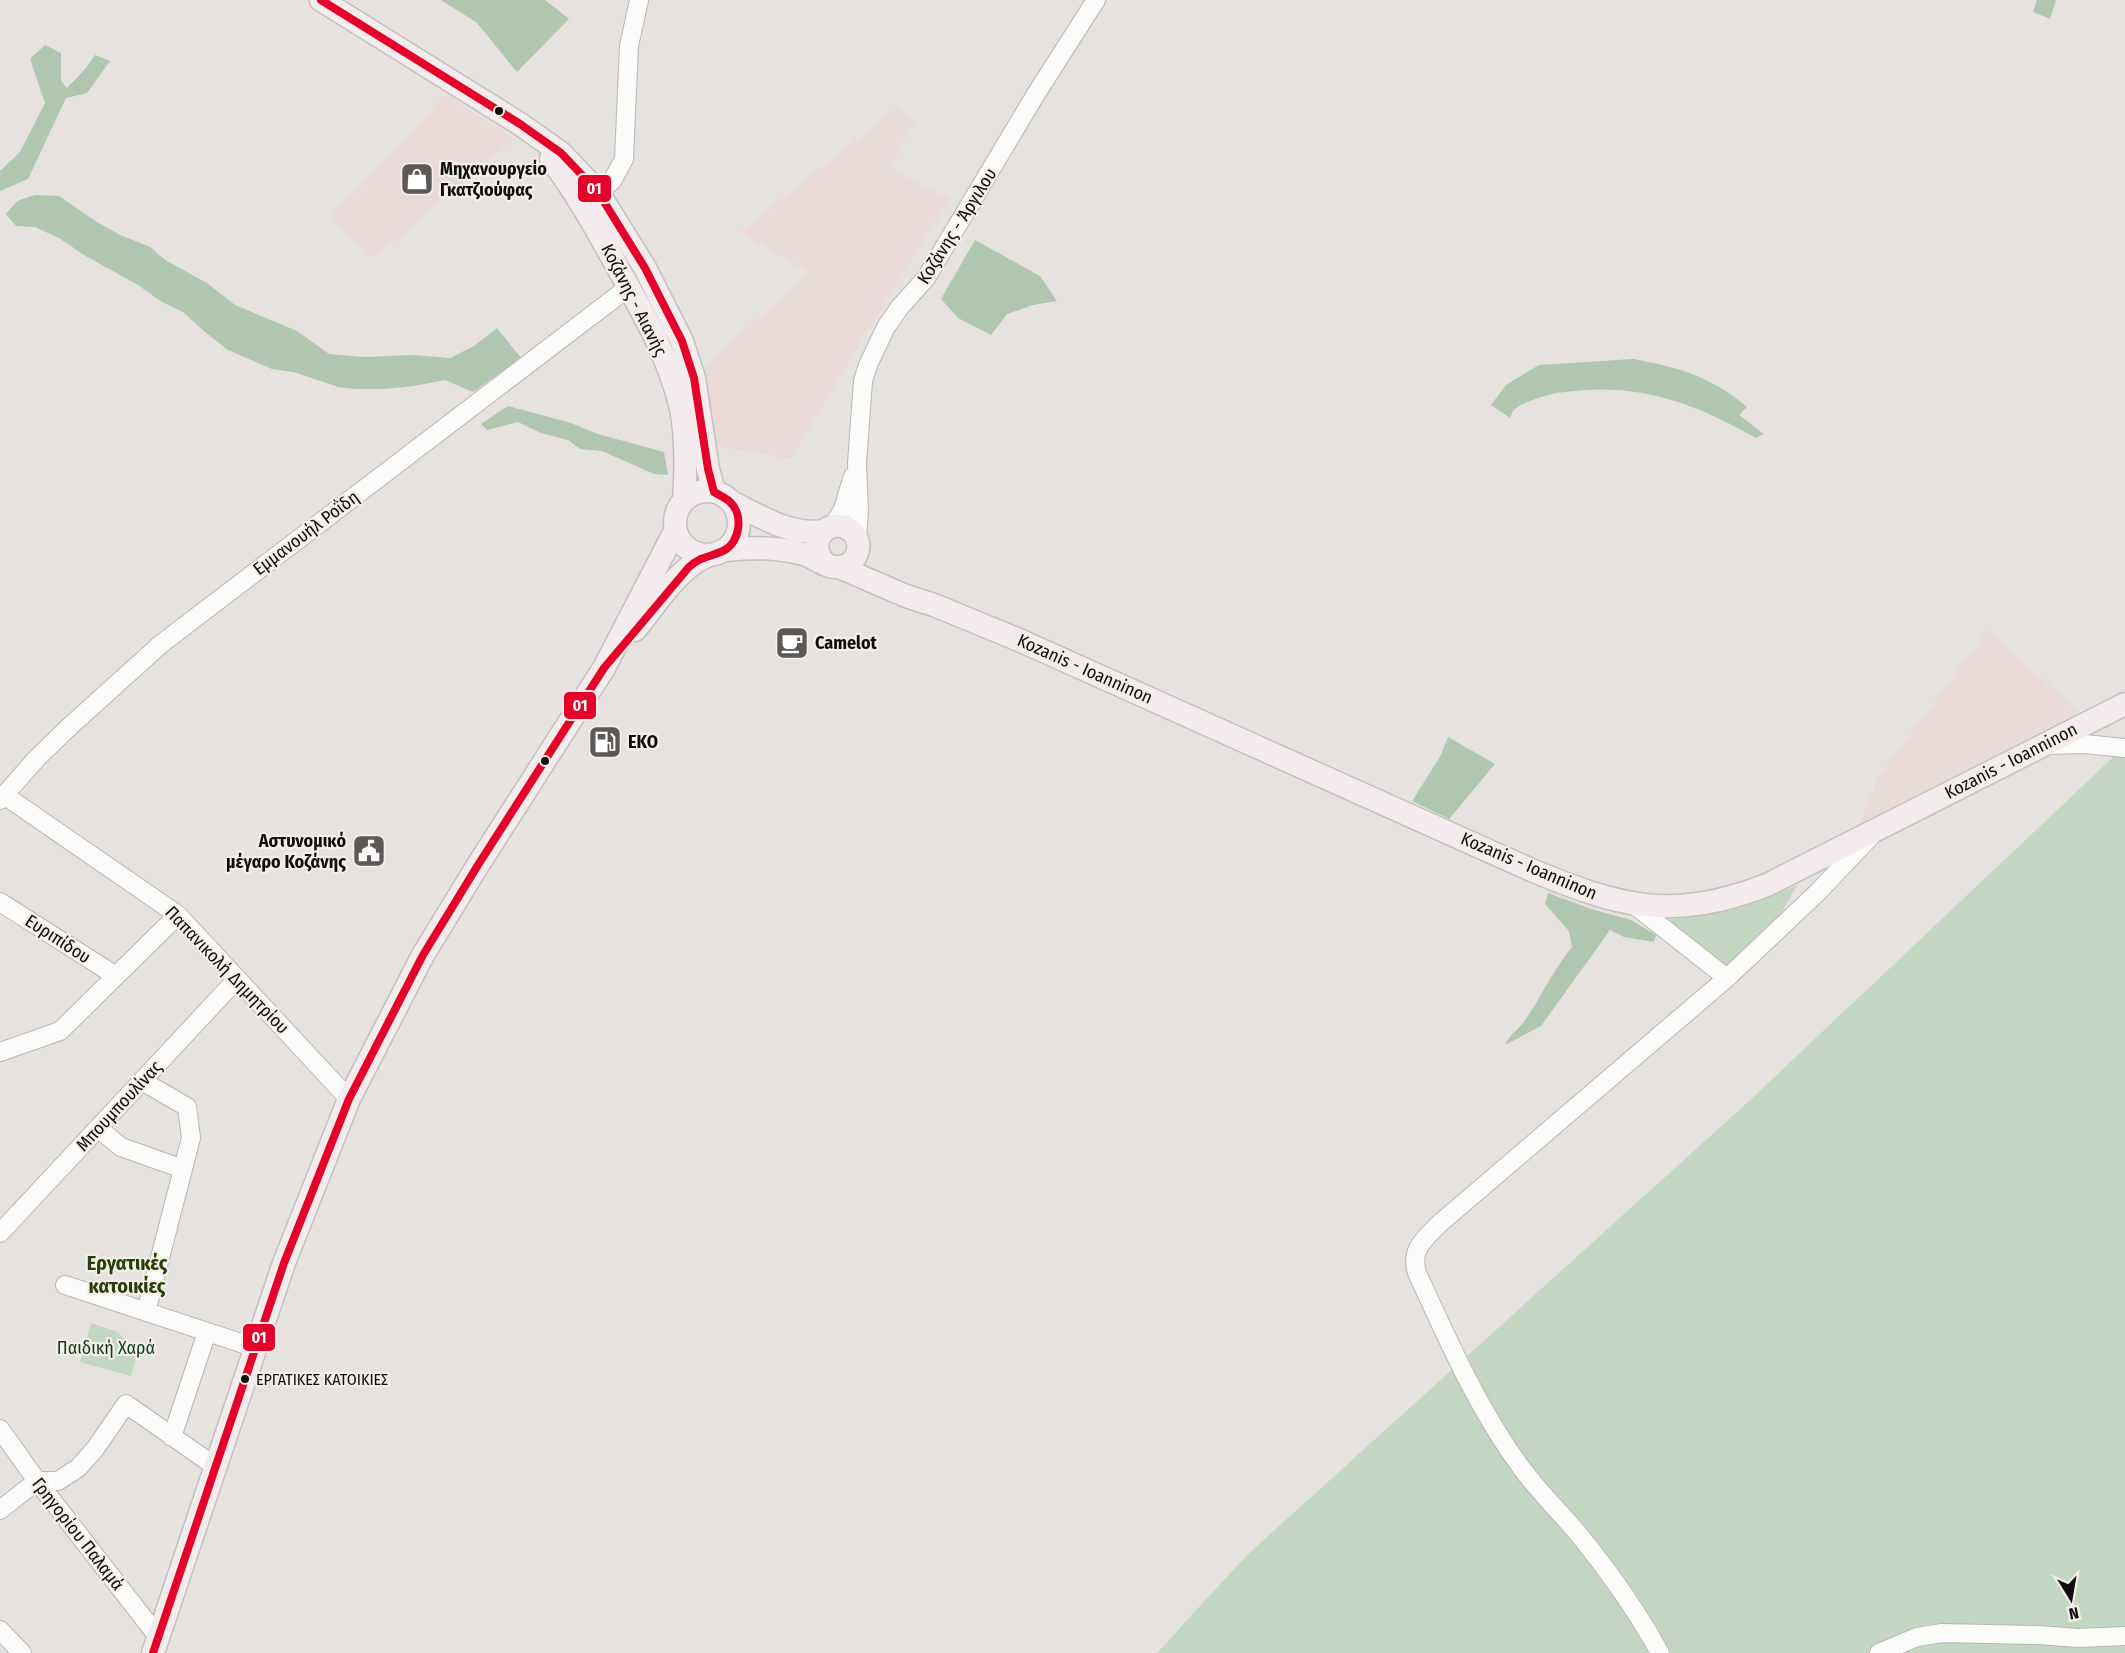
<svg xmlns="http://www.w3.org/2000/svg" width="2125" height="1653" viewBox="0 0 2125 1653" font-family="'Fira Sans Condensed',sans-serif">
	<rect width="100%" height="100%" fill="#e5e2df"/>
	<!-- industrial -->
	<path fill="#e9d9d7" d="M446,94L514,139L375,258L329,219Z
		M897,108L915,120L890,168L950,199L879,312L791,459L717,446L704,369L808,272L740,232Z
		M1988,630L2079,712L1860,824L1879,776Z"/>
	<!-- green -->
	<path fill="#c3d6c2" d="M2125,746V1653H1157L1247,1555L1748,1102Z
		M1797,885L1771,931L1727,969L1666,920C1713,916 1754,906 1797,885Z
		M91,1323L118,1332L137,1353L131,1376L80,1362Z"/>
	<!-- forest -->
	<path fill="#b0c6af" d="M441,0H545L569,19L517,72L477,23Z
		M2037,0H2056L2050,19L2033,12Z
		M45,45L61,53V81L67,88L86,68L95,55L110,61L87,93L66,98L28,179L0,191V171L20,152L45,103L30,59Z
		M35,195L59,196L97,222L120,235L150,247L165,260L207,283L235,305L297,331L329,354L364,357L413,355L450,358L474,346L497,328L521,358L473,392L445,380L414,386L384,389H354L338,387L293,372L272,369L228,350L205,332L183,312L162,302L138,285L84,255L59,238L35,227L16,226L6,214L17,201Z
		M975,240L1040,276L1057,301L1033,305L1007,314L991,335L958,318L941,299Z
		M1633,359C1678,367 1712,377 1747,407L1739,415L1764,434L1756,438C1689,400 1634,381 1557,393C1546,395 1522,402 1514,410C1512,412 1511,416 1510,418L1491,405L1506,385L1539,365Z
		M508,406L571,423L598,434L664,452L668,475L654,474L602,451L580,449L568,440L541,433L518,422L487,430L481,424Z
		M1448,737L1495,764L1449,819L1412,801L1440,757Z
		M1548,893L1591,909L1631,920L1656,935L1654,942L1624,937L1610,930L1541,1026L1505,1045C1510,1034 1519,1029 1526,1019C1542,995 1554,969 1572,947L1569,931L1545,904Z"/>
	<g fill="none" stroke-linecap="round" stroke-linejoin="round">
		<defs>
			<path id="minor" d="M598,192L612,181L624,159L629,46L639,0
				M833,526L843,509L853,476
				M857,538L859,511L857,463L863,381L868,365L886,327L900,307L926,278L1036,94L1096,0
				M2046,745L2084,744L2125,748
				M4,795L178,915L349,1099
				M0,800L37,758L68,728L161,644L629,287
				M0,902L116,976
				M1633,904L1727,978
				M0,1052L60,1031L178,915
				M142,1081L187,1107L191,1138L146,1312
				M98,1128L121,1147L183,1169
				M0,1233L237,979
				M65,1285L256,1348
				M0,1429L37,1481L159,1638
				M172,1437L207,1332
				M0,1510L37,1481H58L78,1468L95,1449L126,1404L216,1467
				M0,1630L22,1653
				M1660,1653C1637,1611 1610,1573 1580,1536C1562,1514 1540,1493 1523,1470C1478,1410 1448,1340 1417,1273C1410,1249 1424,1240 1439,1224L1727,978L1819,891L1871,836
				M1879,1653L1917,1637L1942,1633L2038,1635L2078,1638L2125,1636"/>
			<path id="major" d="M321,0L520,124L561,153L598,192L645,268L682,341L694,378L708,469L714,492
				M551,159C577,194 597,230 618,268C643,313 670,359 681,409C687,439 686,470 684,500
				M675 523a32 32 0 1 1 64 0a32 32 0 1 1-64 0Z
				M731,502C760,516 790,536 824,531
				M725,550C752,547 777,547 803,554C814,557 826,568 838,567C854,567 865,547 854,534C836,512 803,538 824,562
				M839,567L906,596L934,605L1019,640L1529,869C1620,907 1671,922 1767,885L2125,704
				M635,630C656,605 677,568 709,555
				M153,1653L284,1263L349,1099L423,955L478,865L604,668L675,531"/>
		</defs>
		<!-- minor casing -->
		<use href="#minor" stroke="#b8b6b4" stroke-width="20"/>
		<!-- major casing -->
		<use href="#major" stroke="#c1c0bf" stroke-width="25"/>
		<!-- minor -->
		<use href="#minor" stroke="#fbfbfa" stroke-width="18"/>
		<!-- major -->
		<use href="#major" stroke="#f3ebed" stroke-width="22"/>
		<defs>
			<path id="bus-1" d="M153,1653L284,1263L349,1099L423,955L478,865L604,668L689,567C699,557 710,557 723,551C740,543 744,515 730,502C726,498 719,495 714,492L708,469L694,378L682,341L645,268L598,192L561,153L520,124L321,0"/>
		</defs>
		<!-- bus-1 casing -->
		<use href="#bus-1" stroke="#f5eee9" stroke-width="12"/>
		<!-- bus-1 -->
		<use href="#bus-1" stroke="#e4002b" stroke-width="8"/>
	</g>
	<!-- icons -->
	<defs>
		<symbol id="shop-square" viewBox="-11 -11 22 22"><rect x="-9" y="-9" width="18" height="18" rx="4" fill="#5b5856" stroke="#f5eee9"/><path d="M-5-2.5h2.3a2.7 3.5 0 0 1 5.4 0H5L5.5 6h-11ZM-1.5-2.5h3a1.5 2.3 0 0 0-3 0Z" fill="#fff"/></symbol>
		<symbol id="cafe-square" viewBox="-11 -11 22 22"><rect x="-9" y="-9" width="18" height="18" rx="4" fill="#5b5856" stroke="#f5eee9"/><path d="M-5.5-4.5H6V0H3Q3 3.5 0 3.5H-2.5Q-5.5 3.5-5.5 0ZM3-3.2v2h1.7v-2ZM-6 4.5H4V6H-6Z" fill="#fff"/></symbol>
		<symbol id="fuel-square" viewBox="-11 -11 22 22"><rect x="-9" y="-9" width="18" height="18" rx="4" fill="#5b5856" stroke="#f5eee9"/><path d="M-5.5-6h7V0h2V4h1.3V-2.5L3-4.5l.8-.8L6-3V5H2.5V1h-1V6h-7ZM-4.2-4.7v3.2H.2V-4.7Z" fill="#fff"/></symbol>
		<symbol id="civic-square" viewBox="-11 -11 22 22"><rect x="-9" y="-9" width="18" height="18" rx="4" fill="#5b5856" stroke="#f5eee9"/><path d="M-.6-6.5H3V-4.5H.6V-3L4-1V1h2V6H-6V1h2V-1L-.6-3ZM-1.2 2.5V6h2.4V2.5Z" fill="#fff"/></symbol>
	</defs>
	<g fill-rule="evenodd">
		<use href="#shop-square" x="398" y="160" width="38" height="38"/>
		<use href="#cafe-square" x="773" y="624" width="38" height="38"/>
		<use href="#fuel-square" x="586" y="723" width="38" height="38"/>
		<use href="#civic-square" x="350" y="832" width="38" height="38"/>
	</g>
	<!-- markers -->
	<g fill="#100e0c" stroke="#f5eee9" stroke-width="2">
		<circle cx="499" cy="111" r="5"/>
		<circle cx="545" cy="761" r="5"/>
		<circle cx="245" cy="1379" r="5"/>
	</g>
	<g text-anchor="middle" stroke-width="4.5" stroke-linejoin="round" paint-order="stroke">
		<!-- bus labels -->
		<g font-size="16" fill="#100e0c" stroke="#f5eee9" text-anchor="start">
			<text x="256" y="1385">ΕΡΓΑΤΙΚΕΣ ΚΑΤΟΙΚΙΕΣ</text>
		</g>
		<!-- poi labels -->
		<g font-size="18" font-weight="bold" fill="#100e0c" stroke="#f5eee9" text-anchor="start">
			<text x="440" y="175">Μηχανουργείο<tspan x="440" dy="21">Γκατζιούφας</tspan></text>
			<text x="815" y="649">Camelot</text>
			<text x="628" y="748">EKO</text>
			<text x="346" y="847" text-anchor="end">Αστυνομικό<tspan x="346" dy="21">μέγαρο Κοζάνης</tspan></text>
		</g>
		<!-- street labels -->
		<g font-size="18" fill="#100e0c" stroke="#f5eee9">
			<text transform="translate(957 226) rotate(-58)" y="6">Κοζάνης - Άργιλου</text>
			<text transform="translate(634 300) rotate(63)" y="6">Κοζάνης - Αιανής</text>
			<text transform="translate(306 533) rotate(-37)" y="6">Εμμανουήλ Ροΐδη</text>
			<text transform="translate(1085 669) rotate(24)" y="6">Kozanis - Ioanninon</text>
			<text transform="translate(2011 761) rotate(-27)" y="6">Kozanis - Ioanninon</text>
			<text transform="translate(1529 866) rotate(23)" y="6">Kozanis - Ioanninon</text>
			<text transform="translate(58 939) rotate(33)" y="6">Ευριπίδου</text>
			<text transform="translate(227 970) rotate(46)" y="6">Παπανικολή Δημητρίου</text>
			<text transform="translate(119 1106) rotate(-47)" y="6">Μπουμπουλίνας</text>
			<text transform="translate(78 1534) rotate(52)" y="6">Γρηγορίου Παλαμά</text>
		</g>
		<!-- park labels -->
		<g font-size="18" fill="#0c3e17" stroke="#f5eee9">
			<text x="106" y="1354">Παιδική Χαρά</text>
		</g>
		<!-- neighbourhood labels -->
		<g font-size="20" font-weight="bold" fill="#283e0b" stroke="#f5eee9">
			<text x="127" y="1270">Εργατικές<tspan x="127" dy="23">κατοικίες</tspan></text>
		</g>
	</g>
	<g stroke="#f5eee9" stroke-width="2">
		<rect x="577" y="174" width="35" height="29" rx="6" fill="#e4002b"/>
		<rect x="563" y="691" width="34" height="29" rx="6" fill="#e4002b"/>
		<rect x="242" y="1323" width="34" height="29" rx="6" fill="#e4002b"/>
	</g>
	<g font-size="16" text-anchor="middle" font-weight="bold" fill="#fff">
		<text x="594" y="194">01</text>
		<text x="580" y="711">01</text>
		<text x="259" y="1343">01</text>
	</g>
	<!-- north arrow -->
	<g transform="translate(2071 1599) rotate(169)" stroke="#f5eee9" stroke-width="4.5" paint-order="stroke">
	<path d="M0-4.5L10 22L0 15L-10 22Z" fill="#100e0c"/>
	<text y="-9" font-size="16" font-weight="bold" text-anchor="middle" fill="#100e0c">N</text>
	</g>
</svg>
